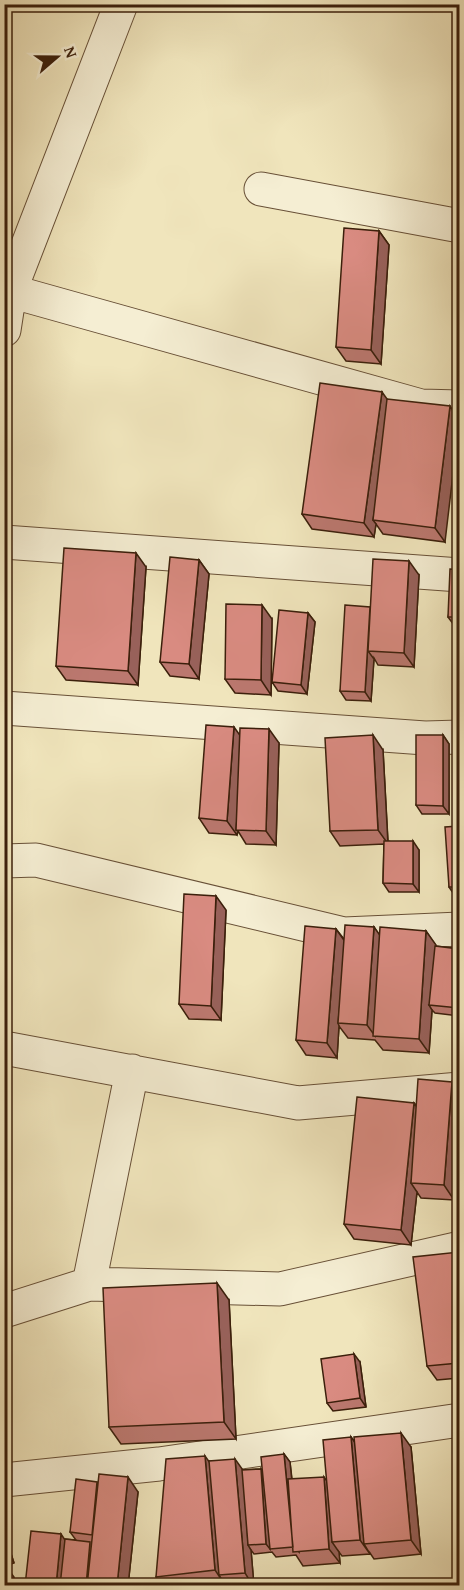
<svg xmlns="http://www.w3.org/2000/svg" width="464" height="1590" viewBox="0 0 464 1590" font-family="'Gentium Book Plus',serif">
	<rect width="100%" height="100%" fill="#f0e5bc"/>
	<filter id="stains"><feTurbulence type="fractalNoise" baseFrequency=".00333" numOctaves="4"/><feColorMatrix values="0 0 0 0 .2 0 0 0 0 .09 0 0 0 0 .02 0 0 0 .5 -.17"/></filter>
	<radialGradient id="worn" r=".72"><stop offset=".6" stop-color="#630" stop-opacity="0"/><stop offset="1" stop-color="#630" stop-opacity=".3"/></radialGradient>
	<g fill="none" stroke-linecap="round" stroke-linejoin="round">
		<defs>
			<path id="minor" d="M261,189L460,226
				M10,291L421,406L460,407
				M4,330L10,291L121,4
				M4,542L460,575
				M4,708L425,738L460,737
				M4,861L36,860L344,934L460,929
				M4,1048L298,1103L460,1089
				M89,1284L132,1071
				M4,1311L89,1284L280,1289L460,1248
				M4,1480L159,1464L460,1420"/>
		</defs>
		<!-- minor casing -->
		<use href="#minor" stroke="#685037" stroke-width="35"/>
		<!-- minor -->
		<use href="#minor" stroke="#f5eed3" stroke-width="33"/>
	</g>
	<!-- wall -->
	<path fill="#bb786f" stroke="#3b1f0b" stroke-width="1.5" d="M379,231L389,245L381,364L346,361L336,347Z
		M382,392L445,542L383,534L376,524L374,537L312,529L302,514Z
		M199,560L209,574L199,679L170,676L160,662Z
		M146,567L138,685L66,680L56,666Z
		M459,570V626L454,625L448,617Z
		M419,575L414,667L378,665L374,658L371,701L346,700L340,691L370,607Z
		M308,613L315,622L307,694L278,691L272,682Z
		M272,619L271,695L235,693L225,679Z
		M240,735L279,743L276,845L246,844L238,831L237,835L209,833L199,818Z
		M443,735L449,744V814H422L416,805Z
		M383,750L388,841L419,850V892H389L383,883L384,844L340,846L330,831Z
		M459,826V895L455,896L449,887Z
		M226,910L221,1020L189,1019L179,1004Z
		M374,927L379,935L426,931L436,946L459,949V1016L435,1013L432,1010L429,1053L383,1050L375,1040L348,1038L339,1026L337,1058L306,1055L296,1040L336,929L344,939Z
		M414,1103L416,1105L454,1200L421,1198L417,1192L411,1245L354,1239L344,1224Z
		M459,1252V1378L437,1380L427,1366Z
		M229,1300L236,1439L121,1444L109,1427Z
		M360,1362L366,1407L333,1411L327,1403Z
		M351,1437L355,1442L411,1447L421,1554L374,1559L370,1553V1554L342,1556L339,1552L340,1563L303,1566L296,1555L276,1557L272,1552L254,1554L251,1550L254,1586H226L225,1583V1585L216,1586H162L156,1577L209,1461L242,1470L261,1469L263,1471L284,1454L290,1462L292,1479L326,1480Z
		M98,1483L138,1492L128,1586H25L65,1539L76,1540L70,1532Z
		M4,1532L14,1563L4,1566Z"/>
	<!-- shaded-wall -->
	<path fill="#98615a" stroke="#3b1f0b" stroke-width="1.5" d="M379,231L389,245L381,364L371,350Z
		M382,392L392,406L373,520L376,524L374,537L364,523Z
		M450,406L459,420V423L445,542L435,528Z
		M136,553L146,567L138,685L128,671Z
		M199,560L209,574L199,679L189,664Z
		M409,561L419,575L414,667L404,653Z
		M4,592L6,594L4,647Z
		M262,605L272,619L271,695L261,680Z
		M370,607L368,651L374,659L371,701L365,692Z
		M308,613L315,622L307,694L301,685Z
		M234,727L244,741L236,830L238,831L237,835L227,821Z
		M269,729L279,743L276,845L266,831Z
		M373,735L383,750L388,844L378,830Z
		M443,735L449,744V814L443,806Z
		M413,841L419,850V892L413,884Z
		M216,896L226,910L221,1020L211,1006Z
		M374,927L384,941L375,1036L367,1025Z
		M336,929L346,943L338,1023L339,1026L337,1058L327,1043Z
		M426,931L436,945L433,1005H429L432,1010L429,1053L419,1039Z
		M452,1082L459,1093V1124L454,1200L444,1185Z
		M414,1103L424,1117L411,1183L417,1192L411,1245L401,1230Z
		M217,1283L229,1300L236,1439L224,1422Z
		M354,1354L360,1362L366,1407L360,1398Z
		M401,1433L411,1447L421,1554L411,1540Z
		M351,1437L361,1451L364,1544L370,1554L360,1540Z
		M284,1454L290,1462L299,1552L293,1546Z
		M205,1456L215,1470L219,1575L225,1585L215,1570Z
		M235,1459L245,1473L248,1545L251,1550L254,1586H253L245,1573Z
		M261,1469L267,1477L270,1549L266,1544Z
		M128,1477L138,1492L128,1586H117Z
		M324,1477L334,1491L332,1542L339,1552L340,1563L329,1549Z
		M4,1532L14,1563L8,1554L4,1543Z
		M61,1534L67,1543L63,1586H56Z
		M8,1569L14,1577L15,1586H10Z"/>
	<!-- building -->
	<path fill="#d98b81" stroke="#3b1f0b" stroke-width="1.5" d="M344,228L379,231L371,350L336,347Z
		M320,383L382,392L364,523L302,514Z
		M387,399L450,406L435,528L373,520Z
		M64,548L136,553L128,671L56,666Z
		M170,557L199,560L189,664L160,662Z
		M373,559L409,561L404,653L368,651Z
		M450,569L459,570V617H448Z
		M226,604L262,605L261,680L225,679Z
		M345,605L370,607L365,692L340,691Z
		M279,610L308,613L301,685L272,682Z
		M206,725L234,727L227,821L199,818Z
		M240,728L269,729L266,831L236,830Z
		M373,735L378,830L330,831L325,738Z
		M416,735H443V806L416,805Z
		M459,826V887H449L445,827Z
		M384,841H413V884L383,883Z
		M184,894L216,896L211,1006L179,1004Z
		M345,925L374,927L367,1025L338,1023Z
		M305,926L336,929L327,1043L296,1040Z
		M380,927L426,931L419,1039L373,1036Z
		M435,946L459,949V1008L429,1005Z
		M418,1079L452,1082L444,1185L411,1183Z
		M357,1097L414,1103L401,1230L344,1224Z
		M459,1252V1363L427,1366L413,1257Z
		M217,1283L224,1422L109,1427L103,1288Z
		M354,1354L360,1398L327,1403L321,1359Z
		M401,1433L411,1540L364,1544L354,1437Z
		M351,1437L360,1540L332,1542L323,1440Z
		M284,1454L293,1547L270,1549L261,1457Z
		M205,1456L215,1570L156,1577L166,1459Z
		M235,1459L245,1573L219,1575L209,1461Z
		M261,1469L266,1544L248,1545L242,1470Z
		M99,1474L128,1477L117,1586H87Z
		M324,1477L329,1549L293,1552L288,1479Z
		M76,1479L97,1482L92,1535L70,1532Z
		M31,1531L61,1534L56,1586H25Z
		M65,1539L90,1542L86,1586H60Z
		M4,1543L8,1554L4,1555Z
		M4,1569H8L10,1586H4Z
		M459,1580V1586H443Z"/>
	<!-- margin -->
	<rect width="464" height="1590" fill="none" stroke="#f0e5bc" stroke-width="24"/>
	<rect x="6" y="6" width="452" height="1578" fill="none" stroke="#3b1f0b" stroke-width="3"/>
	<rect x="12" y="12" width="440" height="1566" fill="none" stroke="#3b1f0b" stroke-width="1.5"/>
	<!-- north arrow -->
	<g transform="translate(57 57) rotate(70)" stroke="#f5eed3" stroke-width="4.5" paint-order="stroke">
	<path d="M0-4.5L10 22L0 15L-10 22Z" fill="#3b1f0b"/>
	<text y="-9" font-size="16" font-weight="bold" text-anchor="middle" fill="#3b1f0b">N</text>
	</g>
	<rect width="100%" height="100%" filter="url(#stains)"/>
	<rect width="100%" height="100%" fill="url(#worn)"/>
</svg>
